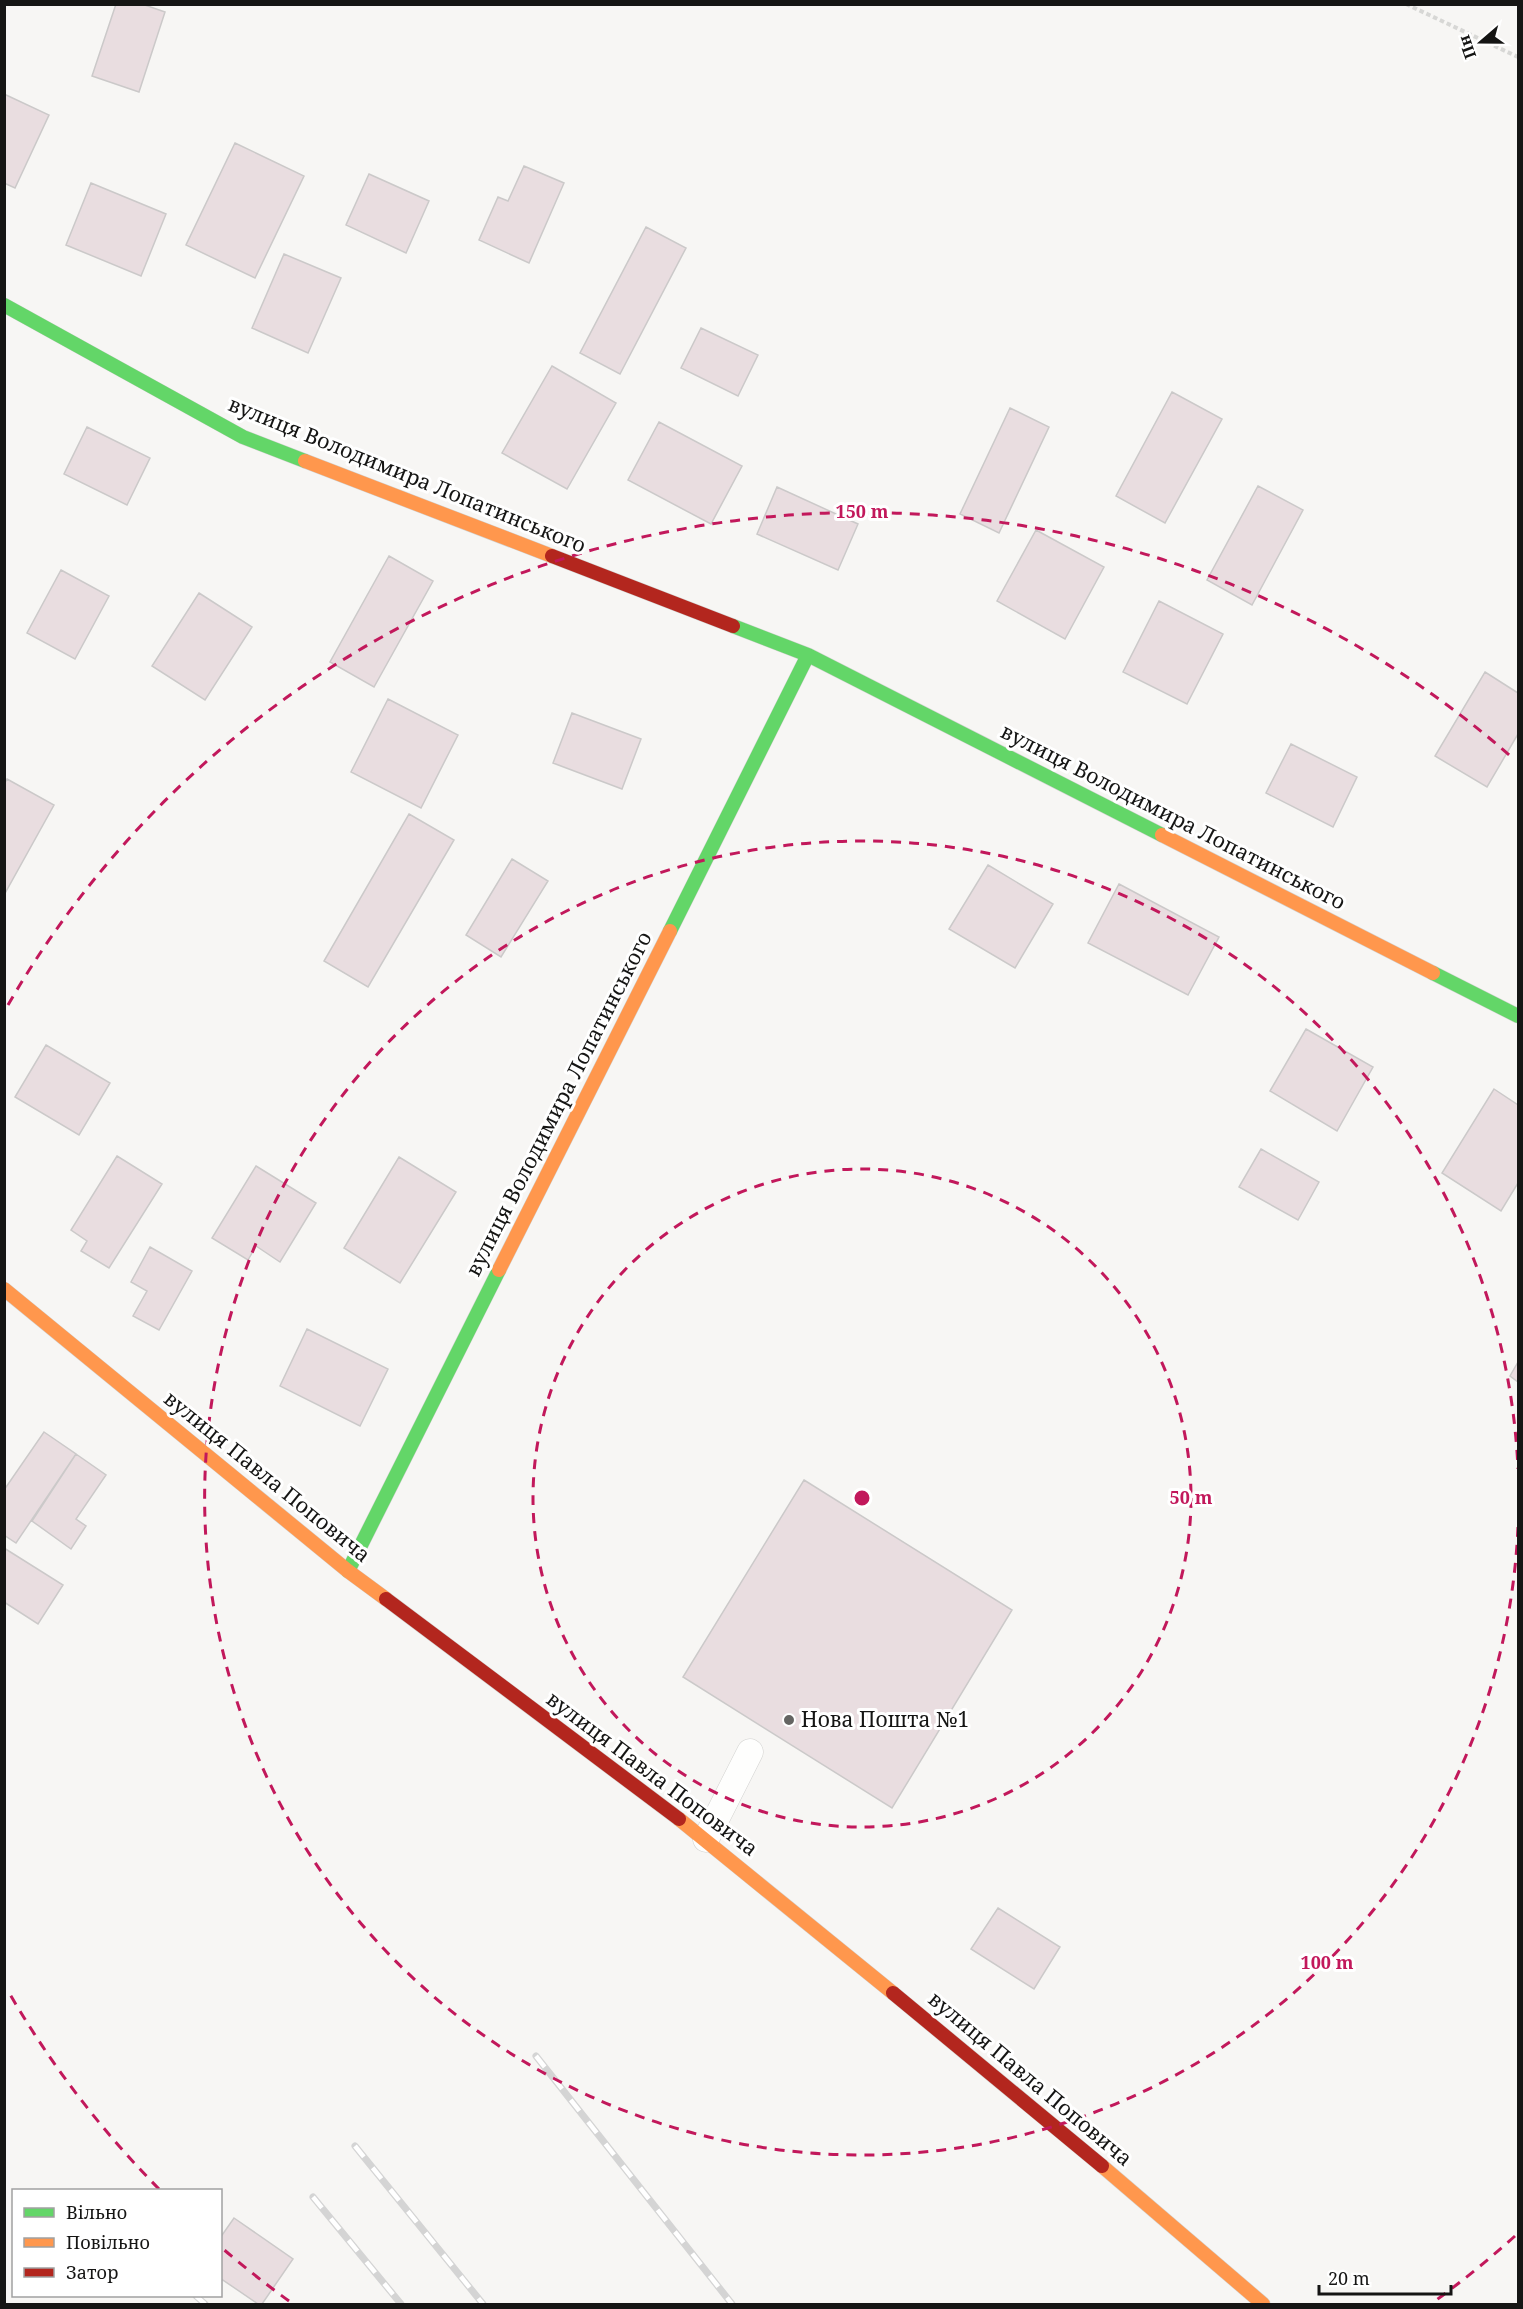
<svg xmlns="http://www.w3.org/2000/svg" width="1523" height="2309" viewBox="0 0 1523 2309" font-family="'Noto Serif',serif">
	<rect width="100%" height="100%" fill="#f7f6f4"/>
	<!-- building -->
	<path fill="#e9dde0" stroke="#cbc9c9" stroke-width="1.5" d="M116,4H142L165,12L139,92L92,76Z
		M4,94L49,115L15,188L4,183Z
		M235,143L304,176L255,278L186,245Z
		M524,166L564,183L529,263L479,240L498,197L508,201Z
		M369,174L429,201L406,253L346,225Z
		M91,183L166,214L141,276L66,245Z
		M646,227L686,248L620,374L580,353Z
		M284,254L341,278L308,353L252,328Z
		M701,328L758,355L738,396L681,368Z
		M552,366L616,403L567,489L502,453Z
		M1172,392L1222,419L1165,523L1116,496Z
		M1010,408L1049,427L999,533L960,514Z
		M659,422L742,466L711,524L628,480Z
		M87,427L150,458L127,505L64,474Z
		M1258,486L1303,510L1252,605L1207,580Z
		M777,487L858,524L838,570L757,534Z
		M1036,530L1104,567L1065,639L997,601Z
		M389,556L433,581L374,687L330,662Z
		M61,570L109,596L75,659L27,633Z
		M199,593L252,627L205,700L152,666Z
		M1159,601L1223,634L1187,704L1123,672Z
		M1485,672L1518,693V734L1487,787L1435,756Z
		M388,699L458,735L421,808L351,772Z
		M572,713L641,739L622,789L553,763Z
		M1291,744L1357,777L1333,827L1266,793Z
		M7,779L54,805L4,895V784Z
		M409,814L454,840L368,987L324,961Z
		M512,859L548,881L501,957L466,935Z
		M988,865L1053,904L1015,968L949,929Z
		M1119,884L1219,937L1188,995L1088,943Z
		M1306,1029L1373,1067L1337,1131L1270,1091Z
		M46,1045L110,1083L79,1135L15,1097Z
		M1494,1089L1518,1105V1183L1501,1211L1442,1173Z
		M1261,1149L1319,1182L1298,1220L1239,1187Z
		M117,1156L162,1184L109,1268L81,1251L87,1241L71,1230Z
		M399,1157L456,1192L400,1283L344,1248Z
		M256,1166L316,1203L280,1262L256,1246L248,1260L212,1238Z
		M150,1247L192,1271L159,1330L133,1316L147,1291L131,1282Z
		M307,1329L388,1369L360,1426L280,1386Z
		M1518,1362V1382L1510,1376Z
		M44,1432L76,1454L16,1543L4,1535V1490Z
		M76,1454L106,1475L76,1519L86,1526L71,1549L32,1521Z
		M804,1480L1012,1610L892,1808L683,1677Z
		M4,1548L63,1585L38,1624L4,1602Z
		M998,1908L1060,1947L1034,1989L971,1949Z
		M234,2218L293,2259L262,2304H258L220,2278V2238Z"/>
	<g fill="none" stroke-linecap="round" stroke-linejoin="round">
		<defs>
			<path id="lane" d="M706,1839L750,1752"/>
			<path id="fast" d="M4,305L243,437L305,461
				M733,626L808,655L1162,835
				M670,931L808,655
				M1433,973L1518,1016
				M348,1571L499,1270"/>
			<path id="slow" d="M305,461L552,556
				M1162,835L1433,973
				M499,1270L670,931
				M4,1289L348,1571L386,1599
				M679,1819L893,1993
				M1102,2166L1263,2304"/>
			<path id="jam" d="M552,556L733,626
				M386,1599L679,1819
				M893,1993L1102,2166"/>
		</defs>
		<!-- lane casing -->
		<use href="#lane" stroke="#d2d2d0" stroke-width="27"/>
		<!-- fast casing -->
		<use href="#fast" stroke="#d2d2d0" stroke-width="15"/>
		<!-- slow casing -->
		<use href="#slow" stroke="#d2d2d0" stroke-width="15"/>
		<!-- jam casing -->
		<use href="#jam" stroke="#d2d2d0" stroke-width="15"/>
		<!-- path -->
		<path stroke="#d7d7d5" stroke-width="4" stroke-dasharray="4.5 3" stroke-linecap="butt" d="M1406,4L1518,57"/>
		<!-- lane -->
		<use href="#lane" stroke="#fefefd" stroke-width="26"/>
		<!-- fast -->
		<use href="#fast" stroke="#63d668" stroke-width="14"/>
		<!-- slow -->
		<use href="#slow" stroke="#ff974d" stroke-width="14"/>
		<!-- jam -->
		<use href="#jam" stroke="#b3261e" stroke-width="14"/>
		<defs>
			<path id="rail" d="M536,2056L732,2304
				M355,2146L483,2304
				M313,2197L401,2304
				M196,2296L205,2304"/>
		</defs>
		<!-- rail casing -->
		<use href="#rail" stroke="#d4d4d4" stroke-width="7"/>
		<!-- rail -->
		<use href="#rail" stroke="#fff" stroke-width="4.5" stroke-dasharray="14" stroke-linecap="butt"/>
	</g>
	<!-- distance rings -->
	<g fill="none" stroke="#c2185b" stroke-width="3" stroke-dasharray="10 8">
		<circle cx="862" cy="1498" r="329"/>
		<path d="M1518 1527A657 657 0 1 1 1518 1469"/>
		<path d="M1515 2236A986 986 0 0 1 1435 2301M289 2301A986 986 0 0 1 222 2248M159 2189A986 986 0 0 1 8 1991M8 1005A986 986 0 0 1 1515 760"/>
	</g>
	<!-- markers -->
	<circle fill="#646462" stroke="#fff" stroke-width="2" cx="789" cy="1720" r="6"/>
	<g text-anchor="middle" stroke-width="6" stroke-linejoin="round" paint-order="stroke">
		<!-- street labels -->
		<g font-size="21" fill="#151514" stroke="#fff">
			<text transform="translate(407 475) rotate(22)" y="7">вулиця Володимира Лопатинського</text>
			<text transform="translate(1173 817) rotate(27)" y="7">вулиця Володимира Лопатинського</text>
			<text transform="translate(559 1104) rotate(-63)" y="7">вулиця Володимира Лопатинського</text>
			<text transform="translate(267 1477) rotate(39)" y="7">вулиця Павла Поповича</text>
			<text transform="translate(652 1774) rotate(37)" y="7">вулиця Павла Поповича</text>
			<text transform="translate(1030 2079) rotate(40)" y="7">вулиця Павла Поповича</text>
		</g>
		<!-- poi labels -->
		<g font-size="21" fill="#151514" stroke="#fff" text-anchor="start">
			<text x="801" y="1727">Нова Пошта №1</text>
		</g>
	</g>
	<circle cx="862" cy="1498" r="9" fill="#c2185b" stroke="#fff" stroke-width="3"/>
	<g font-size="18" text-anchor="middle" font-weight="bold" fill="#c2185b" stroke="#fff" stroke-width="6" stroke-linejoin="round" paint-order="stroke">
		<text x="862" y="518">150 m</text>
		<text x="1191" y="1504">50 m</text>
		<text x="1327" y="1969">100 m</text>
	</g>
	<!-- border -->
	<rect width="1523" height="2309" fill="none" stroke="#151514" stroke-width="12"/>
	<!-- legend -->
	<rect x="12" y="2189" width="210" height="108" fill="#ffffff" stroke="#a1a1a1" stroke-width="1.5"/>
	<rect x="24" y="2208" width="30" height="9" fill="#63d668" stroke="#a1a1a1" stroke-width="1.5"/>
	<text x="66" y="2219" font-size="18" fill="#151514">Вільно</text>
	<rect x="24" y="2238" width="30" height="9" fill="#ff974d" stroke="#a1a1a1" stroke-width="1.5"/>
	<text x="66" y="2249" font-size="18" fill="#151514">Повільно</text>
	<rect x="24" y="2268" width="30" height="9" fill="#b3261e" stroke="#a1a1a1" stroke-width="1.5"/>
	<text x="66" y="2279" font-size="18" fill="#151514">Затор</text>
	<!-- north arrow -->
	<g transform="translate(1481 42) rotate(250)" stroke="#ffffff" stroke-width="4.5" paint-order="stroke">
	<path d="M0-4.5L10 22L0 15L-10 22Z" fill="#151514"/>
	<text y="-9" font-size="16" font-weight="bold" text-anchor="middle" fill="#151514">Пн</text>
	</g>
	<!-- scale -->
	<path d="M1319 2285v9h132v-9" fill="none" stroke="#151514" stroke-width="3"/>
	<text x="1328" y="2285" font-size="18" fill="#151514" stroke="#ffffff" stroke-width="4.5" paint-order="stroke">20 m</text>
</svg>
